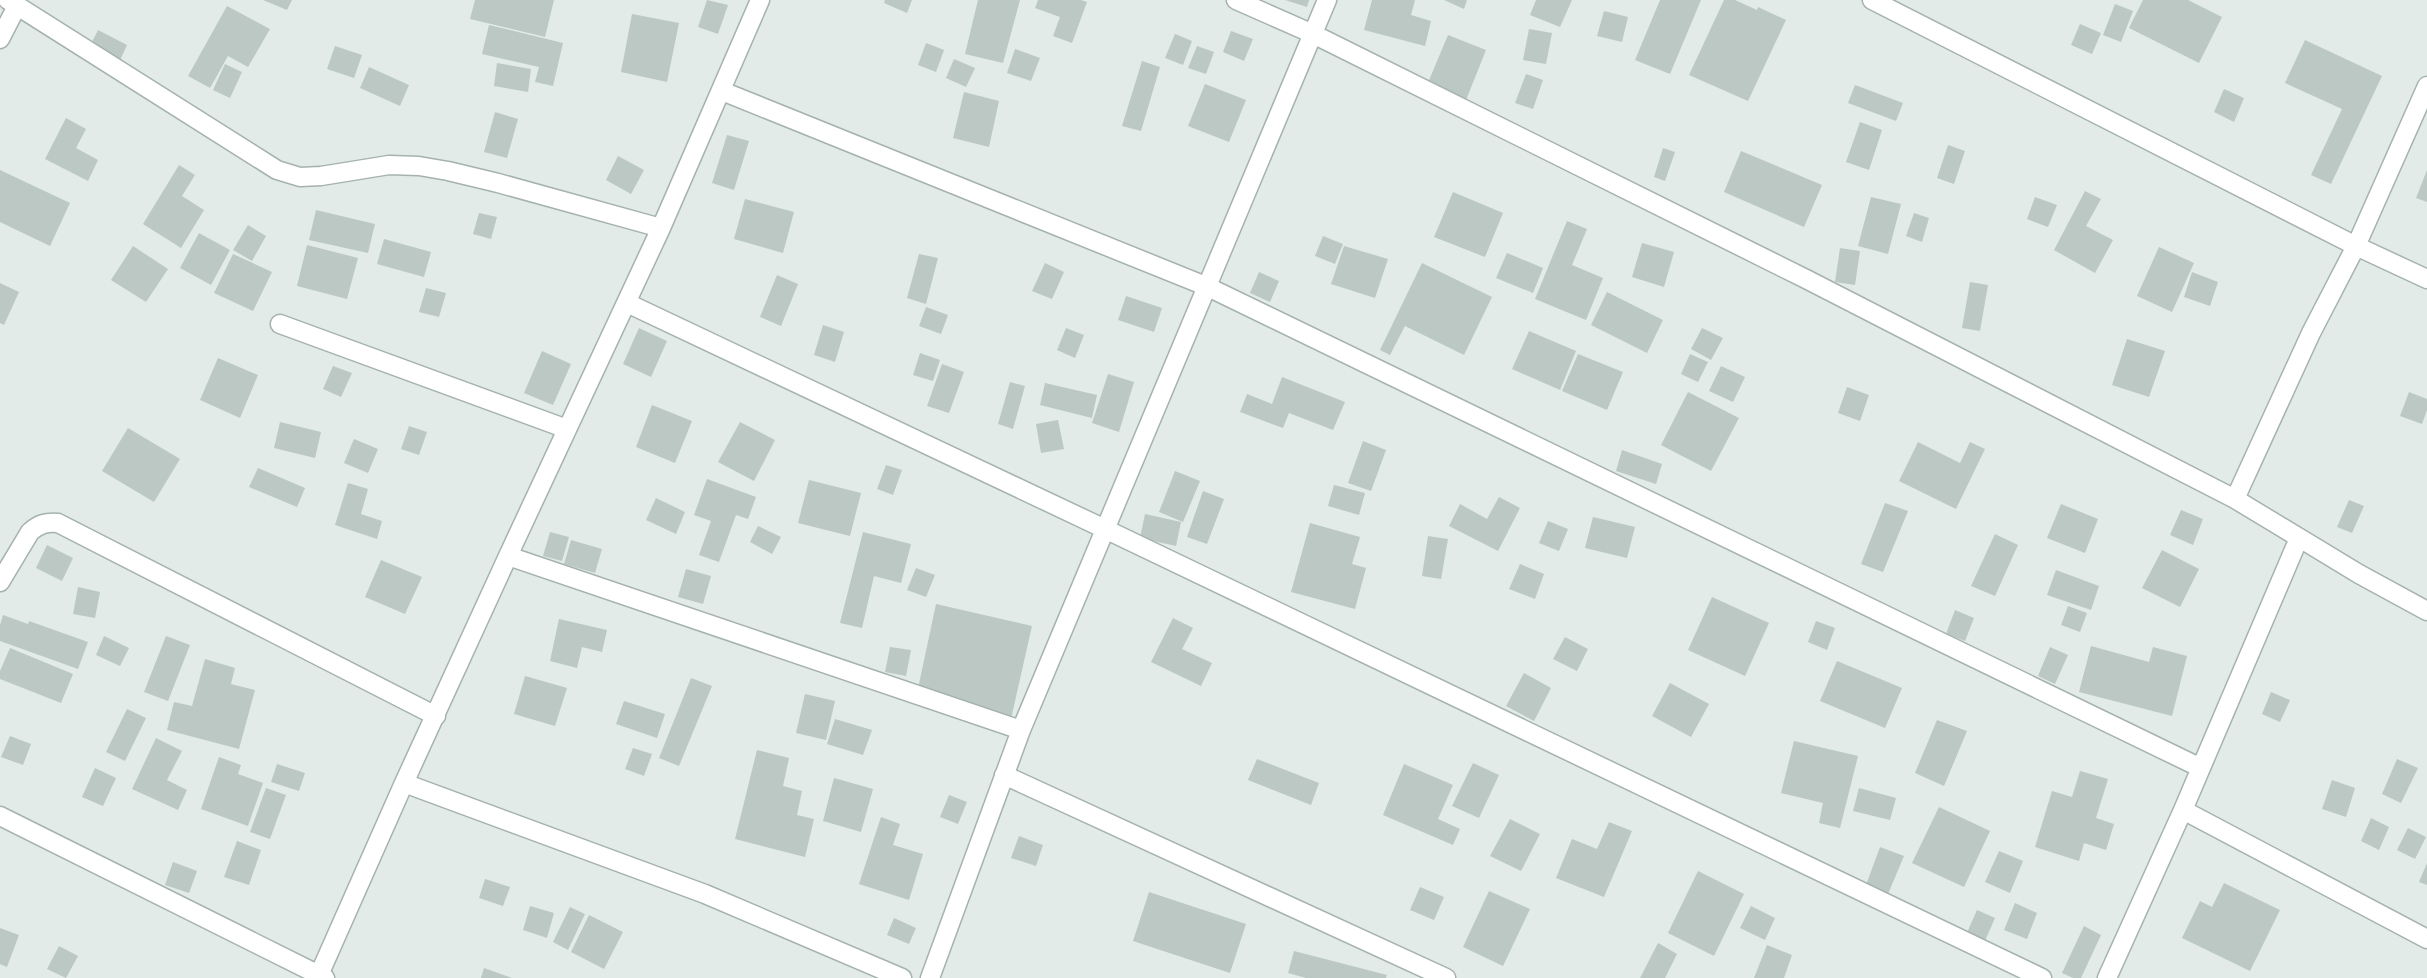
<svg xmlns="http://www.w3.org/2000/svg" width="2427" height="978" viewBox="0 0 2427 978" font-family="'Sofia Sans Condensed',sans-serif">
	<rect width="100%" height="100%" fill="#e2ebe7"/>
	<!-- building -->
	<path fill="#bbc8c3" d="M263,0H292L287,10Z
		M475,0H554L545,37L470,19Z
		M707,0L728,5L718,34L698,27Z
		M885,0H912L907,13L884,3Z
		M978,0H1020L1003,63L965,54Z
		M1038,0H1081L1087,2L1072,43L1053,36L1060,17L1035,8Z
		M1285,0H1309L1307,7Z
		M1372,0H1415L1411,15L1431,21L1425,46L1364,30Z
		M1444,0H1467L1464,9Z
		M1536,0H1572L1560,27L1530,15Z
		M1660,0H1701L1670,74L1635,60Z
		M1724,0H1735L1757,10L1758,7L1786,20L1748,101L1689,75Z
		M2143,0H2188L2222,17L2199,63L2129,28Z
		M2115,4L2133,11L2121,42L2103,35Z
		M227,6L270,29L248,67L228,56L210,88L188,76Z
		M1604,11L1628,17L1622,42L1597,36Z
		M632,14L679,23L667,82L621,72Z
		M2080,24L2101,33L2092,54L2071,45Z
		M489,25L563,43L553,86L535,82L539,67L482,54Z
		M1529,29L1552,33L1546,64L1523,60Z
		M98,30L127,45L117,67L87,52Z
		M1231,31L1253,39L1244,61L1223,52Z
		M1175,34L1192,41L1183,65L1165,58Z
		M1448,35L1486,50L1466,100L1427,85Z
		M2305,40L2382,76L2331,184L2311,175L2342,109L2285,83Z
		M926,43L944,50L936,72L918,65Z
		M335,46L362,55L354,78L327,69Z
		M1197,46L1214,52L1206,74L1188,68Z
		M1015,49L1040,58L1031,81L1007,73Z
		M954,59L975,68L966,87L946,78Z
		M1142,61L1160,67L1141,131L1122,126Z
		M497,63L531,69L528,92L494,86Z
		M225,64L242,72L230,98L213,90Z
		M369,67L409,85L400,106L360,88Z
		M1526,74L1543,80L1533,109L1515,103Z
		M1205,84L1246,100L1229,142L1188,126Z
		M1855,85L1903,103L1896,121L1848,103Z
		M2224,89L2244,98L2234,122L2214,112Z
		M964,92L999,101L989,147L953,138Z
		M495,112L518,119L507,158L484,152Z
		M66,118L86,129L76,148L98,160L88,181L45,159Z
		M1860,122L1882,130L1869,170L1846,162Z
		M727,135L749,141L734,190L712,183Z
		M1948,145L1965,151L1954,184L1937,178Z
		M1663,148L1675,152L1665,181L1654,177Z
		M1741,151L1822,185L1804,227L1724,192Z
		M618,156L644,170L631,194L606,180Z
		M179,165L195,175L182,196L204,210L181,248L143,224Z
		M0,170L70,203L50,246L0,222Z
		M2427,170V202L2416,198Z
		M2085,191L2101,199L2086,226L2113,240L2095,273L2054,250Z
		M1453,192L1503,213L1485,257L1434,237Z
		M1871,197L1901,204L1888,254L1858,246Z
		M2035,197L2057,205L2048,227L2027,219Z
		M745,199L794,212L783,253L734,239Z
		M316,210L375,224L368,253L309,240Z
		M479,213L497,217L491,239L473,234Z
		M1914,213L1929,218L1922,242L1906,236Z
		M1567,221L1587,229L1572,265L1603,278L1586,320L1535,299Z
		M248,225L266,236L252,261L233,250Z
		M199,233L230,250L211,285L180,268Z
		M1323,236L1343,244L1335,264L1315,256Z
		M384,239L431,252L424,277L377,264Z
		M1642,243L1674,252L1664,287L1632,277Z
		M307,245L358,258L347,299L297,286Z
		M133,246L168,269L146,302L111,280Z
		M1344,246L1388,259L1375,298L1331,284Z
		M2159,247L2194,263L2172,312L2137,296Z
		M1840,248L1860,251L1855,285L1835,282Z
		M1507,253L1543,268L1533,293L1496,278Z
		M233,254L272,272L253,311L214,293Z
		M919,254L938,258L926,304L907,298Z
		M1045,263L1064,272L1052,299L1032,291Z
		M1422,263L1492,297L1464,355L1405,326L1390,355L1380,350Z
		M1259,272L1279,281L1270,302L1250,293Z
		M2192,272L2218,282L2210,306L2184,297Z
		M777,275L798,284L781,326L760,317Z
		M1970,282L1988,285L1980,331L1962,328Z
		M0,283L19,292L4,325L0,323Z
		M426,288L446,293L439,317L419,312Z
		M1607,292L1663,320L1647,353L1591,325Z
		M1126,296L1162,308L1154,332L1118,320Z
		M926,307L948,315L941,334L919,326Z
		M823,325L844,332L835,362L814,355Z
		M639,328L667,341L651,377L623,364Z
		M1066,328L1084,335L1075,358L1057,350Z
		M1702,328L1723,338L1711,360L1691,349Z
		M1529,331L1576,351L1560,390L1512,369Z
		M2127,339L2165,351L2149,397L2112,385Z
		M542,351L571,364L553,405L524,393Z
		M920,353L940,360L933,381L913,375Z
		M1578,354L1623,372L1607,410L1562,391Z
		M1690,354L1708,362L1698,382L1681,374Z
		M218,358L258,375L240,418L200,400Z
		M942,364L964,372L949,413L927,406Z
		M333,366L352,373L341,397L323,389Z
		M1721,366L1745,377L1733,402L1709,391Z
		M1108,374L1134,382L1119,432L1092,423Z
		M1282,377L1345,402L1333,430L1289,413L1283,428L1240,412L1247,394L1272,404Z
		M1010,382L1025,386L1013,429L998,424Z
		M1045,383L1097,395L1092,418L1040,405Z
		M1847,387L1869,395L1860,421L1838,413Z
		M1688,392L1739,418L1711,471L1661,445Z
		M2409,392L2427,399V410L2422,424L2400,416Z
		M652,405L692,421L675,463L636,447Z
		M1058,420L1064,449L1041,453L1036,424Z
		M280,422L321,432L315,458L274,448Z
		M740,422L775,440L754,481L718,462Z
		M409,426L427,432L419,455L401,449Z
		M128,428L180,459L154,502L102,471Z
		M354,439L378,449L368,473L344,463Z
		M1363,441L1386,450L1371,491L1348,483Z
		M1918,442L1960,463L1970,442L1985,449L1956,509L1899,481Z
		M1622,450L1662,464L1656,484L1616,471Z
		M886,465L902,470L893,495L877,489Z
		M258,468L305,488L297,507L249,487Z
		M1175,471L1200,481L1183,522L1159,512Z
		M707,479L756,497L748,519L736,515L719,562L699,555L711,521L694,515Z
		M809,480L861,493L850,536L798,523Z
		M348,483L368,489L361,514L382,521L377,539L335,525Z
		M1334,485L1365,493L1359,515L1328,506Z
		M1203,491L1224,499L1207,544L1187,537Z
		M1499,497L1520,508L1498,551L1449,526L1460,504L1487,519Z
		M656,498L685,512L676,534L646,520Z
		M2349,500L2364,506L2352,533L2337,527Z
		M1885,503L1908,511L1883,572L1861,564Z
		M2061,504L2098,519L2085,553L2047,538Z
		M2181,510L2203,519L2193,545L2170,535Z
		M1145,514L1181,522L1176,546L1140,538Z
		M1593,517L1635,527L1627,558L1585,548Z
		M1548,521L1568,529L1559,551L1539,543Z
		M1310,523L1360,537L1352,564L1366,568L1355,609L1291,592Z
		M758,526L781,537L772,554L750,542Z
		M550,532L569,537L562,561L543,556Z
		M863,532L911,544L901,583L874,576L862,628L840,623Z
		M1995,534L2018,545L1995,596L1971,586Z
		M1428,536L1448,539L1441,579L1422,576Z
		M571,540L602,549L595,573L564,564Z
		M47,545L73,558L62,581L36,568Z
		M2162,550L2199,569L2180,607L2142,588Z
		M381,560L422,577L405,614L365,597Z
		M1520,564L1544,574L1535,599L1509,589Z
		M916,568L935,575L926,597L907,590Z
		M686,569L711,576L703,604L678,597Z
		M2056,570L2099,586L2091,610L2047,595Z
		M78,587L100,592L95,618L73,614Z
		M1712,597L1769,623L1745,676L1688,650Z
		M936,604L1032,626L1011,719L916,698Z
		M2068,606L2087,613L2080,632L2061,625Z
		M1955,610L1974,618L1965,641L1946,634Z
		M3,615L28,624L29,621L88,642L78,669L0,641V625Z
		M1173,618L1193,628L1182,649L1212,663L1201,686L1151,662Z
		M559,619L607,630L602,652L582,647L577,668L550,661Z
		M1816,621L1835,628L1827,650L1808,642Z
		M104,636L129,648L120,666L96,655Z
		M166,636L190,645L168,701L144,692Z
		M1565,637L1588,649L1577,671L1553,659Z
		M2091,646L2149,662L2153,647L2187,656L2172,716L2079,692Z
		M890,647L911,650L906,676L885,672Z
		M2050,647L2068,655L2055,684L2038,676Z
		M10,648L73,674L61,703L0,679V671Z
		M205,659L235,668L231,684L255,690L239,749L167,730L174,702L192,706Z
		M1837,661L1902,688L1885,728L1820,701Z
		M1524,673L1551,688L1534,721L1506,706Z
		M525,676L567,688L555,726L514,714Z
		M691,678L712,686L679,766L659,758Z
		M1670,683L1709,704L1691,737L1652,716Z
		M2271,692L2290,700L2280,722L2262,714Z
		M805,694L835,701L826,740L796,733Z
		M624,701L665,714L657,738L616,724Z
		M127,709L146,718L125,761L106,752Z
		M835,719L872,730L863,755L827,744Z
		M1937,720L1967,731L1944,786L1915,773Z
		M10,736L31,744L23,765L1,757Z
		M156,738L182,751L167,780L187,790L178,810L132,789Z
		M1794,741L1858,756L1840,828L1819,823L1823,803L1781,793Z
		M633,748L652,754L644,776L625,769Z
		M757,750L789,758L783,786L802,791L797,815L814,819L805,857L735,839Z
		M219,757L241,765L238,774L263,783L248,826L201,809Z
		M1257,759L1319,783L1311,805L1248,780Z
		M2397,759L2418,768L2401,803L2382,794Z
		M1473,763L1499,775L1479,818L1452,806Z
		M277,764L305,773L299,791L271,782Z
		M1404,764L1453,785L1438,819L1460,829L1453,845L1383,815Z
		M95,768L116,778L103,806L82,797Z
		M2080,771L2108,779L2096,818L2114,824L2106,850L2084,843L2079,861L2035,847L2052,791L2072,797Z
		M834,778L873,789L861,832L823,821Z
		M2332,780L2355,788L2346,817L2322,809Z
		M266,788L286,795L270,839L250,832Z
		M1859,788L1896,798L1890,820L1853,811Z
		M949,795L967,802L958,824L940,817Z
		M1939,807L1990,831L1964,887L1912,863Z
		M881,817L900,824L893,845L923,854L909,900L859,884Z
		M2371,818L2389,827L2379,850L2361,841Z
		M1510,819L1540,834L1521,871L1490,856Z
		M1609,822L1632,831L1604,897L1556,878L1572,839L1597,849Z
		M2408,828L2426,837L2415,859L2397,850Z
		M1019,836L1043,845L1036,866L1011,858Z
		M237,841L261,850L249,885L224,877Z
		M1880,847L1904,856L1888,894L1866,885Z
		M1999,851L2023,861L2010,893L1985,882Z
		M173,862L197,871L189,893L165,885Z
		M2427,863V885L2419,882Z
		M1698,871L1744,894L1714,956L1668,933Z
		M485,879L510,887L503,906L479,898Z
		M2224,883L2280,910L2250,971L2182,938L2200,901L2212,907Z
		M1420,887L1444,897L1434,920L1410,910Z
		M1489,891L1530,909L1503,966L1463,947Z
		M1149,892L1246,924L1230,973L1133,941Z
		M2015,903L2037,913L2027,939L2004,930Z
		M530,906L554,913L547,938L523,930Z
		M1751,906L1775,918L1765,940L1740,928Z
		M570,907L585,914L568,950L553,942Z
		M1977,910L1995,918L1984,943L1966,935Z
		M589,915L623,932L604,969L571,952Z
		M894,918L916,928L909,944L887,935Z
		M2084,926L2101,935L2081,978H2073L2062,973Z
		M0,928L19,935L7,967L0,964Z
		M1658,943L1677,954L1665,978H1640Z
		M1767,945L1792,955L1784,978H1754Z
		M59,946L78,956L66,978L47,969Z
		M1294,951L1387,975L1386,978H1306L1288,973Z
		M484,968L512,978H481Z"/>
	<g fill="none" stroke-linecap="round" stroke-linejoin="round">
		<defs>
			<path id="street" d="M8,0L277,170L300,177L321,176L389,165L419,166L448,171L498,183L661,228
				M1236,0L1313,34L1806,279L2235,499L2359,574L2427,611
				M1872,0L2356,246L2427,279
				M0,39L17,6
				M722,91L1208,287L2201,768
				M627,303L1105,529L2042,978
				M280,324L567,429
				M2235,499L2311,333L2356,246L2427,86
				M508,556L1021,730
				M0,582L30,532C39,524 46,522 58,523L436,716
				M1004,775L1446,978
				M404,783L705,894L902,978
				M2183,810L2427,939
				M0,816L325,978
				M319,975L404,783L508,556L661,228L760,0
				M930,978L1021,730L1327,0
				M2107,978L2183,810L2299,538"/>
		</defs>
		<!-- street casing -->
		<use href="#street" stroke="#a5b2ae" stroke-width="21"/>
		<!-- street -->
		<use href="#street" stroke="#fff" stroke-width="18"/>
	</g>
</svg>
